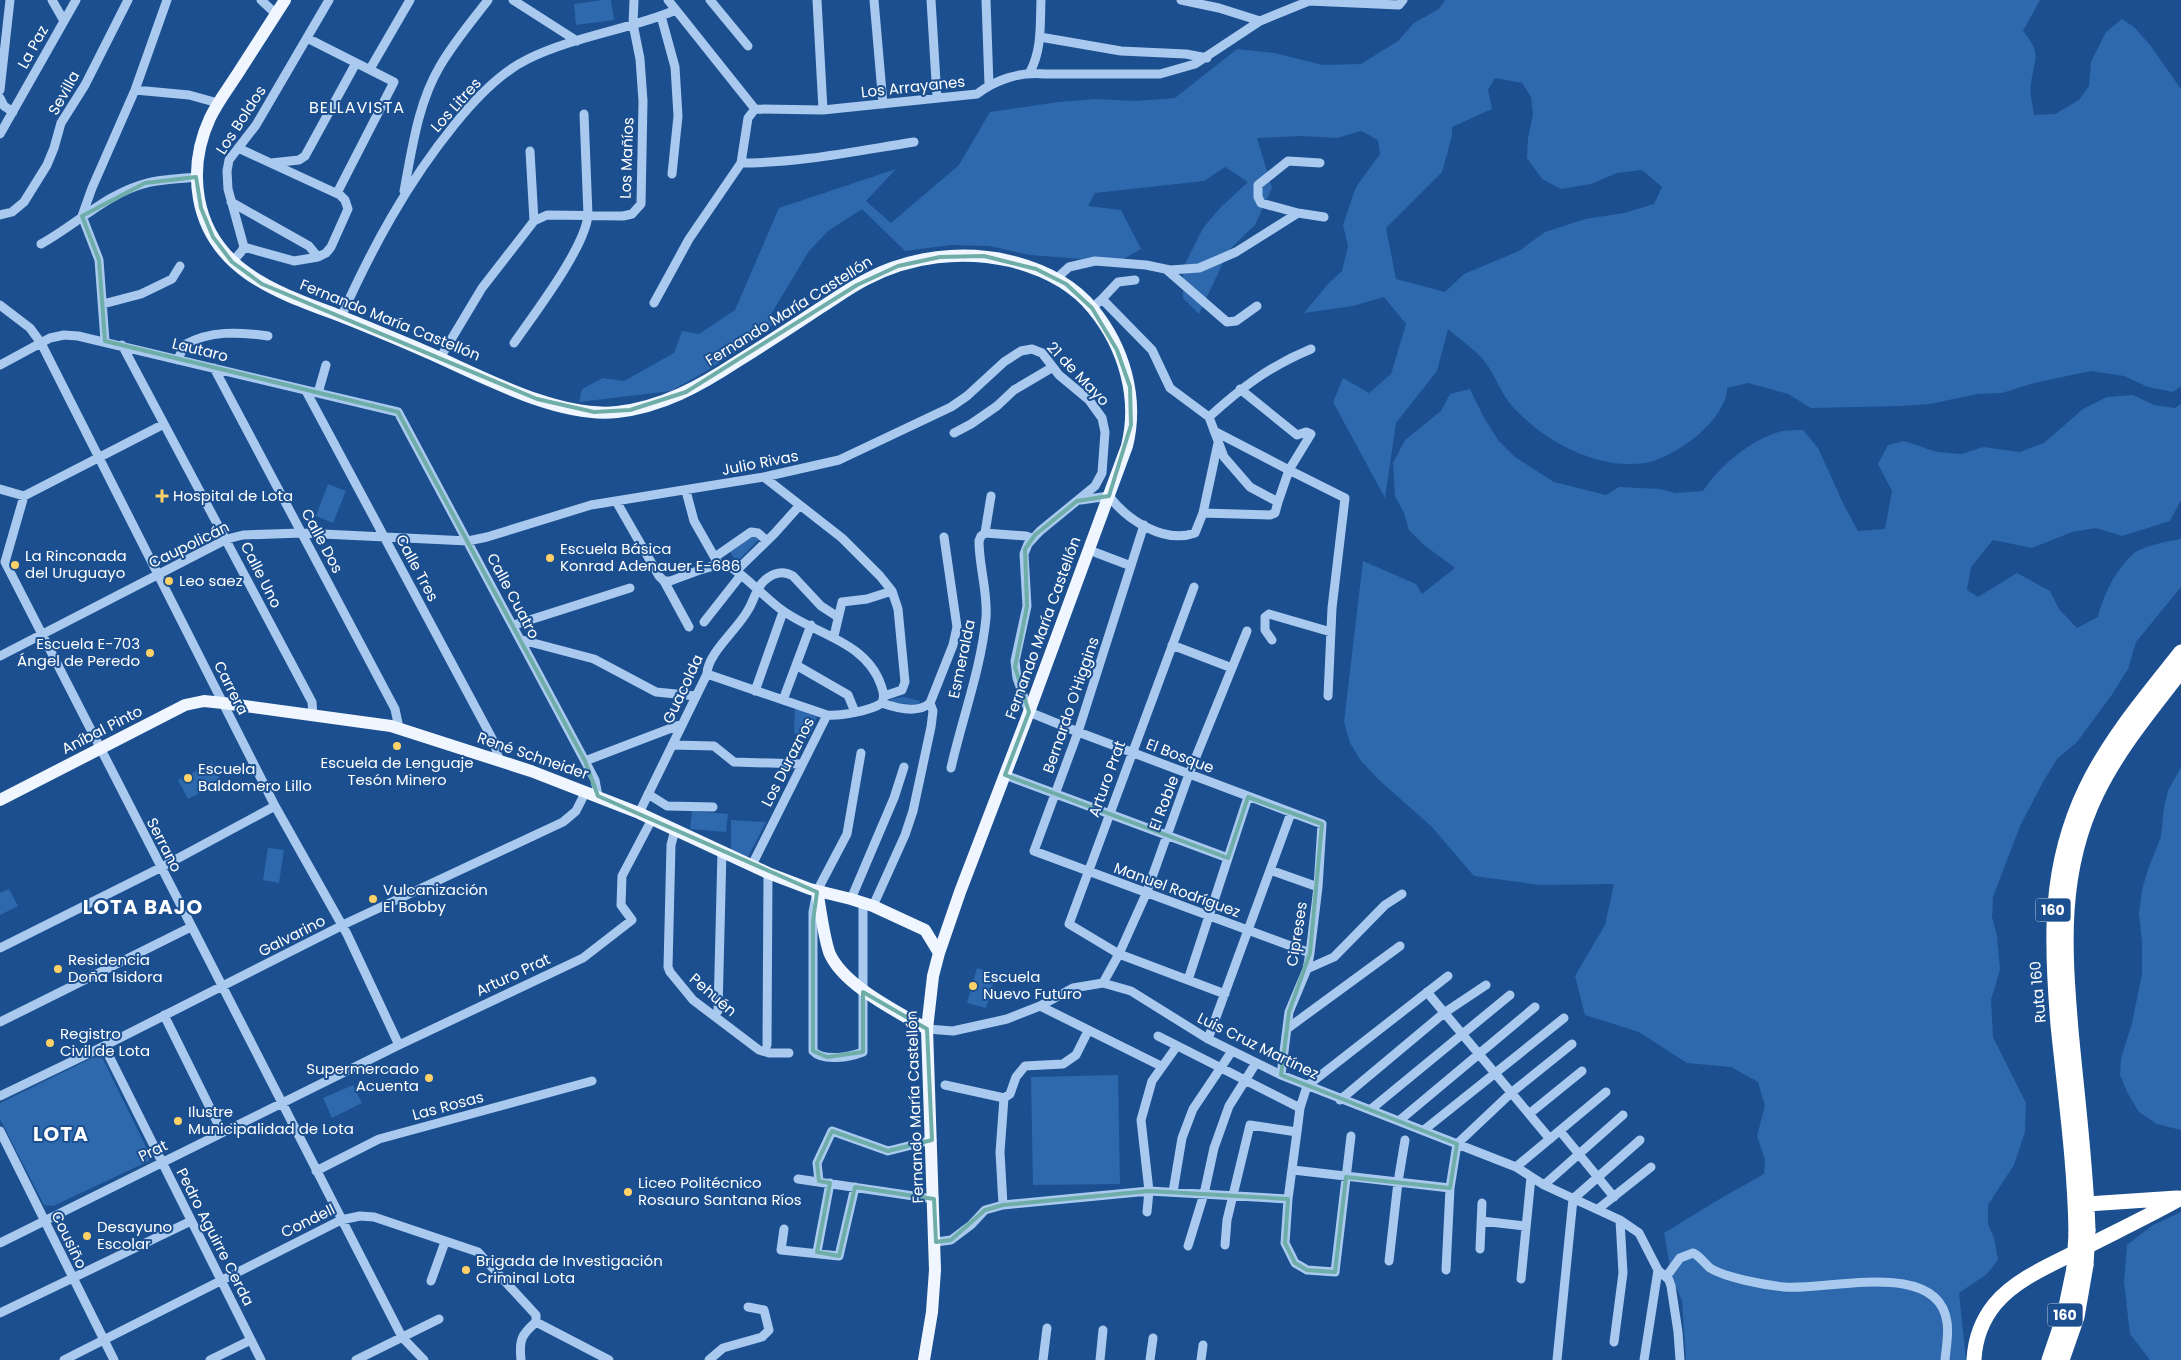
<svg xmlns="http://www.w3.org/2000/svg" width="2181" height="1360" viewBox="0 0 2181 1360" font-family="Poppins,sans-serif">
	<rect width="100%" height="100%" fill="#1b4f8f"/>
	<!-- green -->
	<path fill="#2e69ad" fill-rule="evenodd" d="M603,0H611L614,20L576,25L574,4Z
		M1445,0H2040L2023,31C2042,55 2035,56 2031,83C2029,93 2033,105 2034,115L2055,114L2079,100L2089,86L2091,62L2106,32L2122,19L2134,27L2150,45L2181,89V386L2173,392L2148,387L2124,376L2091,371L2034,383L2002,393L1977,394L1930,404L1901,406L1811,408L1788,394L1748,383L1727,388C1727,410 1701,435 1683,446C1672,453 1658,461 1645,463C1597,470 1545,442 1513,407C1501,394 1496,376 1485,362C1476,350 1460,340 1448,329L1437,371L1396,423L1385,498L1333,402L1343,378L1369,393L1391,374L1406,324L1384,297L1353,306L1304,313L1328,284L1342,271L1348,246L1343,225L1356,187L1380,154L1378,140L1361,131L1337,138L1300,136L1257,138L1272,188L1255,225L1229,250L1199,314L1183,298V268L1203,228L1220,208L1248,182L1225,167L1204,181L1095,193L1088,206L1121,210L1141,249L1118,262L1030,255L989,246L951,245L905,251L862,209L828,231L809,251L770,316L773,324L766,332L708,370L671,391L579,402L582,389L603,378L624,381L674,353L682,331L699,334L735,310L779,208L896,169L866,201L891,223L959,165L990,112L1058,102L1095,99L1136,101L1175,98L1237,49L1274,53L1323,65L1361,64L1398,41L1414,23L1439,9ZM1495,78L1522,83L1531,97L1533,114L1528,138L1527,158L1542,179L1561,189L1591,184L1617,173L1642,170L1662,187L1654,204L1624,213L1585,219L1545,232L1519,251L1464,274L1445,292L1396,279L1386,228L1442,172L1452,136V127L1492,109L1488,90Z
		M1470,389L1483,416L1498,440L1515,457L1554,482L1606,495L1619,487L1660,489L1675,493L1703,491C1719,466 1754,437 1783,431C1790,430 1797,430 1803,430L1818,448L1843,503L1858,531L1885,529L1892,491L1878,464L1888,445L1904,441L1937,452L1962,454L1983,447L2020,452L2044,443L2083,409L2107,397L2133,395L2154,405L2175,408L2181,404V500L2170,521L2122,536L2096,528L2072,532L2032,548L1993,540L1971,567L1967,590L1978,597L2017,573L2050,591L2059,609L2077,628L2098,617C2103,595 2116,570 2132,555C2142,546 2168,541 2181,539V587L2136,642L2128,669L2111,696L2077,742L2057,759L2043,782L2020,826L1993,897L1992,917L1997,936L2000,970L1991,1000L1993,1037L2026,1103L2025,1132L2014,1165L1988,1205V1224L1994,1238L1998,1260L1987,1274L1959,1293L1966,1360H1686L1682,1301L1672,1278L1664,1233L1723,1197L1764,1174L1765,1160L1757,1136L1765,1106L1758,1082L1731,1067L1687,1063L1639,1032L1585,1015L1575,976L1605,925L1614,884L1540,885L1474,876L1431,826L1379,780L1361,761L1350,743L1344,722L1363,561L1416,584L1422,594L1455,568L1424,545L1409,530L1404,513L1395,496L1393,463L1405,440L1441,411L1450,394Z
		M328,484L346,491L333,523L316,516Z
		M753,533L759,539L737,562L729,551Z
		M904,697L920,701L918,705L892,702L890,699Z
		M795,708L817,717L809,738L794,733Z
		M212,763L221,782L188,799L178,780Z
		M2181,767V1130L2157,1124L2139,1112L2128,1094L2120,1075L2121,1058L2131,1027L2142,975V943L2139,913L2142,890L2148,869L2161,837L2164,807L2168,791Z
		M692,811L728,814L726,832L690,829Z
		M731,820L766,822L748,857L731,850Z
		M268,848L284,850L279,883L263,880Z
		M9,889L18,906L0,915V893Z
		M977,968L996,973L986,1008L967,1003Z
		M102,1057L149,1153V1161L53,1206L44,1205L0,1119V1103L92,1058Z
		M1118,1075L1120,1184L1033,1185L1031,1077Z
		M353,1085L362,1103L332,1118L323,1098Z
		M2181,1212V1360H2150L2130,1334L2124,1282L2127,1245L2153,1225Z"/>
	<g fill="none" stroke-linecap="round" stroke-linejoin="round">
		<!-- minor -->
		<path stroke="#a9c9ee" stroke-width="9" d="M52,0L64,21
			M261,0L276,14
			M513,0L577,41
			M668,0L755,109L823,110L977,94C995,80 1021,71 1045,74H1160L1195,64L1260,21L1309,1L1399,5L1403,0
			M710,0L748,46
			M817,0L823,110
			M874,0L883,104
			M931,0L937,98
			M986,0L989,85
			M1181,0L1219,8L1260,21
			M661,16L675,67L678,116L672,174
			M1040,37L1121,51L1186,54L1207,58
			M307,38L394,82L337,193
			M370,69L410,0
			M1030,72C1042,50 1040,25 1041,0
			M0,90L10,0
			M135,90L189,95L218,103
			M0,98L4,106L13,112
			M0,134L76,0
			M238,148L340,195L345,200L348,209L331,247L326,253L318,257L294,261L244,247
			M271,163L299,160L305,156L356,63
			M741,163C799,163 856,151 914,142
			M1320,163L1288,161L1258,185V197L1261,203L1298,213L1324,217
			M404,191C412,149 418,103 440,66C454,42 472,21 488,0
			M231,202L309,246L318,257
			M0,215L12,212L24,202L47,165L54,148L61,123L85,85L128,0
			M82,216L92,188L135,90L167,0
			M82,216L99,260L105,341
			M534,221L547,215L623,216L632,214L641,204L643,101L640,59L633,24L634,0
			M41,244C76,225 107,193 147,183C163,179 180,179 196,177
			M232,262L241,252L244,247L228,189L227,171L229,160L256,125L329,0
			M1167,270L1227,322L1236,321L1257,306
			M1057,278L1069,267L1095,261L1146,265L1170,270L1199,268L1236,252L1298,213
			M1102,299L1118,282L1135,280
			M654,303L689,239L741,163L748,118L755,109
			M103,304L141,294L172,279L180,266
			M0,305L30,328L41,343L275,806L347,934L399,1045
			M1092,308L1102,299L1152,350L1170,388L1209,417L1224,457L1250,487L1278,502L1289,470L1345,498L1332,608L1328,696
			M341,317C372,248 407,183 455,124C475,99 499,73 528,59C575,36 628,30 676,10
			M514,343C534,314 585,248 588,215L584,114
			M122,345L312,702L313,715
			M440,358L482,288L534,221L530,151
			M178,360L184,345C210,330 239,332 268,336
			M0,365L50,338L64,335L78,336L398,412L585,761L595,780L598,796
			M214,368L395,709L399,728
			M306,391L494,742L499,760
			M318,393L326,365
			M1209,417C1242,387 1270,366 1311,349
			M1214,431L1289,470L1311,434L1306,432L1297,435L1240,389
			M954,433L971,424L997,406L1014,390L1053,367
			M764,477L842,538L880,576L892,591L898,609L905,682L902,690L884,696
			M0,489L24,496L164,424
			M686,491L694,521L719,565
			M1081,500L1109,496C1127,520 1164,544 1195,533L1203,513L1218,443
			M616,501L659,576L664,581L689,627
			M1203,513L1270,515L1275,513L1278,502
			M1144,525L1078,732L1034,851L1310,953
			M985,533L1026,536L1032,538
			M1089,550L1131,566
			M715,557L751,532L758,533L767,541
			M5,562L402,1337L424,1360
			M5,562L24,496
			M736,571L774,534L800,505
			M664,581H670C683,577 713,563 725,565C736,566 769,602 782,610C814,634 866,641 881,685C883,691 885,696 882,703
			M1194,587L1069,924L1119,954L1225,994
			M704,622L741,575
			M514,625L630,588
			M834,636L842,602L867,599L892,591
			M522,640L594,659L656,692L696,696
			M1272,640L1265,630V617L1269,614L1331,632
			M1172,645L1232,668
			M0,656L227,539L243,535L302,533L468,541L487,537L591,505L764,477L839,460L951,407L967,396L1004,362L1021,351L1032,349L1042,353L1059,375L1089,400L1102,418L1105,432L1102,473L1095,486L1040,531L1028,544L1024,554L1027,606L1015,661L1017,678L1029,712L1078,732L1322,824L1318,887L1310,953L1307,969L1289,1012L1281,1075
			M796,665L848,695L855,712
			M707,674L827,715C841,716 870,711 882,703
			M755,691L783,612
			M783,700L811,625
			M882,703C896,708 918,714 930,703
			M930,703L953,645L957,627L944,537
			M672,745L714,746L734,762L802,764
			M861,753L847,834L817,891L813,912V1051C823,1062 850,1057 863,1052V903
			M585,761L682,724
			M951,768C962,719 981,669 986,618C988,592 979,567 979,541L981,536L985,533L991,496
			M1005,775L1228,858
			M648,794L667,806L713,807
			M639,813L707,674C707,654 738,629 748,610C754,601 756,587 765,580C773,573 783,570 793,576L821,606L838,617
			M675,830L671,845L668,967L670,972L693,1000L759,1050L769,1053H789
			M752,865L827,715
			M1270,870L1318,887
			M851,899L894,798L904,767
			M873,906L905,835L913,811L931,727L933,711L930,703
			M0,948L160,868L275,806
			M1307,969L1334,957L1385,905L1402,894
			M1188,980L1248,797
			M1103,983L1119,954L1146,894L1189,774L1247,631
			M1427,992L1550,1139
			M1040,1006L1161,1066
			M718,1011L722,851
			M164,1015L222,1132
			M0,1022L191,927
			M1288,1028L1400,946
			M927,1029L953,1031L1007,1019L1040,1006L1073,988L1103,983L1131,991L1208,1039L1281,1075L1516,1167L1544,1185L1620,1220L1639,1233L1658,1270L1669,1280L1671,1286L1678,1332L1680,1360
			M1158,1036L1300,1108
			M1208,1039L1291,813
			M767,1045L768,873
			M104,1046L261,1360
			M945,1085L1004,1098L1010,1094L1016,1077L1025,1066L1063,1064L1076,1055L1088,1031
			M0,1096L104,1046L349,922L563,822L576,811L586,791
			M1340,1100L1444,1013L1486,985
			M1370,1110L1510,995
			M1529,1114L1582,1071
			M1400,1120L1535,1007
			M1424,1130L1564,1018
			M0,1131L114,1360
			M1560,1131L1614,1197
			M1351,1136L1335,1272L1307,1270L1295,1263L1285,1243L1288,1199L1297,1132L1300,1108L1307,1086L1448,976
			M1516,1167L1606,1092
			M1293,1170L1450,1188
			M316,1171L379,1139L592,1081
			M798,1179L934,1199
			M819,1181L817,1163L832,1131L888,1151L932,1140
			M1544,1185L1623,1115
			M1173,1192L1182,1138L1193,1109L1232,1051
			M1573,1199L1640,1140
			M1003,1205L1000,1152L1004,1098
			M1598,1209L1651,1167
			M1147,1212L1149,1191L1141,1120L1152,1081L1177,1046
			M1481,1221L1525,1226
			M784,1229L781,1250L839,1256L855,1187
			M936,1242L951,1240L971,1225L985,1210L1003,1205L1149,1191L1288,1199
			M0,1243L399,1045L583,958L632,920L621,905L622,876L652,819
			M1225,1245L1227,1220L1250,1125L1297,1132
			M1188,1246L1204,1194L1214,1148L1229,1106L1256,1063
			M1480,1249L1482,1203
			M817,1252L830,1183
			M1389,1261L1398,1182L1405,1140
			M1446,1270L1450,1188L1457,1144L1511,1093L1572,1044
			M1666,1277L1680,1258L1693,1253C1700,1256 1704,1263 1710,1268C1726,1278 1765,1285 1784,1287C1826,1291 1938,1258 1947,1322C1949,1334 1946,1348 1945,1360
			M1521,1279L1531,1177
			M431,1281L445,1242
			M0,1313L191,1221
			M536,1322L609,1360
			M1614,1342L1623,1273L1620,1220
			M64,1360L341,1220L360,1216L374,1217L478,1252L536,1315V1322C521,1335 519,1340 521,1360
			M210,1360L251,1340
			M356,1360L439,1319
			M709,1360L723,1348L762,1337L769,1330L764,1310L748,1307
			M1043,1360L1047,1328
			M1100,1360L1103,1330
			M1150,1360L1153,1338
			M1201,1360L1203,1345
			M1557,1360L1573,1199
			M1644,1360L1658,1270"/>
		<!-- major -->
		<path stroke="#f0f6ff" stroke-width="12" d="M285,0C270,23 255,47 240,70C230,86 218,101 210,118C198,144 194,171 199,199C212,270 276,292 335,314C361,324 387,335 413,346C471,370 554,419 617,412C662,407 700,386 738,361C765,344 793,326 820,308C836,298 851,287 867,279C910,256 963,250 1010,261C1042,269 1072,283 1093,309C1124,347 1139,398 1127,446L1029,712L960,892L939,953L933,976L927,1029L935,1270L932,1312L924,1360
			M0,800L185,705L204,701L223,703L391,726L531,771L639,813L768,873L810,889L851,899L873,906L925,930L939,953
			M817,891C821,911 823,933 829,952C842,985 898,1012 927,1029"/>
		<!-- highway -->
		<path stroke="#fff" stroke-width="15" d="M2087,1204L2177,1198
			M2088,1230C2086,1163 2077,1096 2071,1030C2064,946 2059,871 2097,793C2119,748 2151,710 2181,671
			M2076,1233C2075,1164 2065,1094 2058,1025C2051,940 2048,867 2086,788C2110,738 2147,695 2181,652
			M1974,1360C1975,1339 1982,1320 1995,1304C2017,1278 2053,1264 2082,1249C2115,1232 2149,1216 2181,1198
			M2049,1360L2064,1316L2074,1268
			M2062,1360L2077,1317L2086,1265"/>
		<!-- highway-bridge -->
		<path stroke="#fff" stroke-width="15" d="M2086,1265L2088,1230
			M2074,1268L2076,1233"/>
	</g>
	<!-- marked area -->
	<path fill="none" stroke="#6fada8" stroke-width="4" stroke-linejoin="round" d="M196,177L201,208L213,237L232,262L262,284L537,399L594,412L630,410L686,392L857,285L898,266L940,257L984,256L1036,269L1066,284L1092,308L1117,350L1130,387L1131,425L1109,496L1077,501L1035,535L1025,549L1027,606L1015,667L1029,712L1005,775L1228,858L1248,797L1322,824L1310,953L1289,1012L1281,1075L1457,1144L1450,1188L1346,1177L1335,1272L1307,1270L1295,1263L1285,1243L1288,1199L1149,1191L1003,1205L985,1210L951,1240L936,1242L934,1199L855,1187L839,1256L817,1252L830,1183L819,1181L817,1163L832,1131L888,1151L932,1140L927,1029L863,992V1052L827,1057L813,1051V921L817,892L598,796L585,761L398,412L105,341L99,260L82,216L145,183Z"/>
	<!-- markers -->
	<g fill="#ffd166" stroke="#1b4f8f" stroke-width="2">
		<path d="M159.5 488.5h5v5h5v5h-5v5h-5v-5h-5v-5h5z"/>
		<circle cx="550" cy="558" r="5"/>
		<circle cx="15" cy="565" r="5"/>
		<circle cx="169" cy="581" r="5"/>
		<circle cx="150" cy="653" r="5"/>
		<circle cx="397" cy="746" r="5"/>
		<circle cx="188" cy="778" r="5"/>
		<circle cx="373" cy="899" r="5"/>
		<circle cx="58" cy="969" r="5"/>
		<circle cx="973" cy="986" r="5"/>
		<circle cx="50" cy="1043" r="5"/>
		<circle cx="429" cy="1078" r="5"/>
		<circle cx="178" cy="1121" r="5"/>
		<circle cx="628" cy="1192" r="5"/>
		<circle cx="87" cy="1236" r="5"/>
		<circle cx="466" cy="1270" r="5"/>
	</g>
	<g text-anchor="middle" stroke-width="4" stroke-linejoin="round" paint-order="stroke">
		<!-- shield labels -->
		<g fill="#1b4f8f" stroke="#bbcadd" stroke-width="1">
			<rect x="2035.5" y="898.5" width="35" height="23" rx="4"/>
			<rect x="2047.5" y="1303.5" width="35" height="23" rx="4"/>
		</g>
		<g font-size="14" font-weight="bold" fill="#fff">
			<text x="2053" y="915">160</text>
			<text x="2065" y="1320">160</text>
		</g>
		<!-- street labels -->
		<g font-size="15" fill="#fff" stroke="#1b4f8f">
			<text transform="translate(33 47) rotate(-61)" y="5">La Paz</text>
			<text transform="translate(913 87) rotate(-6)" y="5">Los Arrayanes</text>
			<text transform="translate(64 93) rotate(-61)" y="5">Sevilla</text>
			<text transform="translate(456 105) rotate(-48)" y="5">Los Litres</text>
			<text transform="translate(241 120) rotate(-57)" y="5">Los Boldos</text>
			<text transform="translate(627 158) rotate(-88)" y="5">Los Mañíos</text>
			<text transform="translate(789 311) rotate(-32)" y="5">Fernando María Castellón</text>
			<text transform="translate(390 320) rotate(22)" y="5">Fernando María Castellón</text>
			<text transform="translate(200 350) rotate(14)" y="5">Lautaro</text>
			<text transform="translate(1078 374) rotate(46)" y="5">21 de Mayo</text>
			<text transform="translate(760 463) rotate(-11)" y="5">Julio Rivas</text>
			<text transform="translate(322 541) rotate(62)" y="5">Calle Dos</text>
			<text transform="translate(189 545) rotate(-26)" y="5">Caupolicán</text>
			<text transform="translate(417 568) rotate(62)" y="5">Calle Tres</text>
			<text transform="translate(261 575) rotate(63)" y="5">Calle Uno</text>
			<text transform="translate(513 596) rotate(62)" y="5">Calle Cuatro</text>
			<text transform="translate(1043 628) rotate(-70)" y="5">Fernando María Castellón</text>
			<text transform="translate(962 659) rotate(-78)" y="5">Esmeralda</text>
			<text transform="translate(231 688) rotate(63)" y="5">Carrera</text>
			<text transform="translate(683 689) rotate(-65)" y="5">Guacolda</text>
			<text transform="translate(1071 705) rotate(-71)" y="5">Bernardo O'Higgins</text>
			<text transform="translate(102 730) rotate(-27)" y="5">Aníbal Pinto</text>
			<text transform="translate(533 756) rotate(19)" y="5">René Schneider</text>
			<text transform="translate(1180 756) rotate(21)" y="5">El Bosque</text>
			<text transform="translate(788 762) rotate(-63)" y="5">Los Duraznos</text>
			<text transform="translate(1107 779) rotate(-70)" y="5">Arturo Prat</text>
			<text transform="translate(1164 803) rotate(-69)" y="5">El Roble</text>
			<text transform="translate(164 845) rotate(63)" y="5">Serrano</text>
			<text transform="translate(1177 890) rotate(20)" y="5">Manuel Rodríguez</text>
			<text transform="translate(1297 934) rotate(-81)" y="5">Cipreses</text>
			<text transform="translate(292 936) rotate(-27)" y="5">Galvarino</text>
			<text transform="translate(513 975) rotate(-25)" y="5">Arturo Prat</text>
			<text transform="translate(2038 992) rotate(-95)" y="5">Ruta 160</text>
			<text transform="translate(713 995) rotate(41)" y="5">Pehuén</text>
			<text transform="translate(1258 1046) rotate(26)" y="5">Luis Cruz Martínez</text>
			<text transform="translate(448 1106) rotate(-15)" y="5">Las Rosas</text>
			<text transform="translate(915 1107) rotate(-92)" y="5">Fernando María Castellón</text>
			<text transform="translate(153 1151) rotate(-26)" y="5">Prat</text>
			<text transform="translate(308 1221) rotate(-26)" y="5">Condell</text>
			<text transform="translate(215 1237) rotate(63)" y="5">Pedro Aguirre Cerda</text>
			<text transform="translate(69 1240) rotate(64)" y="5">Cousiño</text>
		</g>
		<!-- poi labels -->
		<g font-size="15" fill="#fff" stroke="#1b4f8f" text-anchor="start">
			<text x="173" y="501">Hospital de Lota</text>
			<text x="560" y="554">Escuela Básica<tspan x="560" dy="17">Konrad Adenauer E-686</tspan></text>
			<text x="25" y="561">La Rinconada<tspan x="25" dy="17">del Uruguayo</tspan></text>
			<text x="179" y="586">Leo saez</text>
			<text x="140" y="649" text-anchor="end">Escuela E-703<tspan x="140" dy="17">Ángel de Peredo</tspan></text>
			<text x="397" y="768" text-anchor="middle">Escuela de Lenguaje<tspan x="397" dy="17">Tesón Minero</tspan></text>
			<text x="198" y="774">Escuela<tspan x="198" dy="17">Baldomero Lillo</tspan></text>
			<text x="383" y="895">Vulcanización<tspan x="383" dy="17">El Bobby</tspan></text>
			<text x="68" y="965">Residencia<tspan x="68" dy="17">Doña Isidora</tspan></text>
			<text x="983" y="982">Escuela<tspan x="983" dy="17">Nuevo Futuro</tspan></text>
			<text x="60" y="1039">Registro<tspan x="60" dy="17">Civil de Lota</tspan></text>
			<text x="419" y="1074" text-anchor="end">Supermercado<tspan x="419" dy="17">Acuenta</tspan></text>
			<text x="188" y="1117">Ilustre<tspan x="188" dy="17">Municipalidad de Lota</tspan></text>
			<text x="638" y="1188">Liceo Politécnico<tspan x="638" dy="17">Rosauro Santana Ríos</tspan></text>
			<text x="97" y="1232">Desayuno<tspan x="97" dy="17">Escolar</tspan></text>
			<text x="476" y="1266">Brigada de Investigación<tspan x="476" dy="17">Criminal Lota</tspan></text>
		</g>
		<!-- neighbourhood labels -->
		<g font-size="16" letter-spacing="1" fill="#fff" stroke="#1b4f8f">
			<text x="357" y="113">BELLAVISTA</text>
		</g>
		<!-- district labels -->
		<g font-size="20" font-weight="bold" letter-spacing="1" fill="#fff" stroke="#1b4f8f">
			<text x="143" y="914">LOTA BAJO</text>
			<text x="61" y="1141">LOTA</text>
		</g>
	</g>
</svg>
